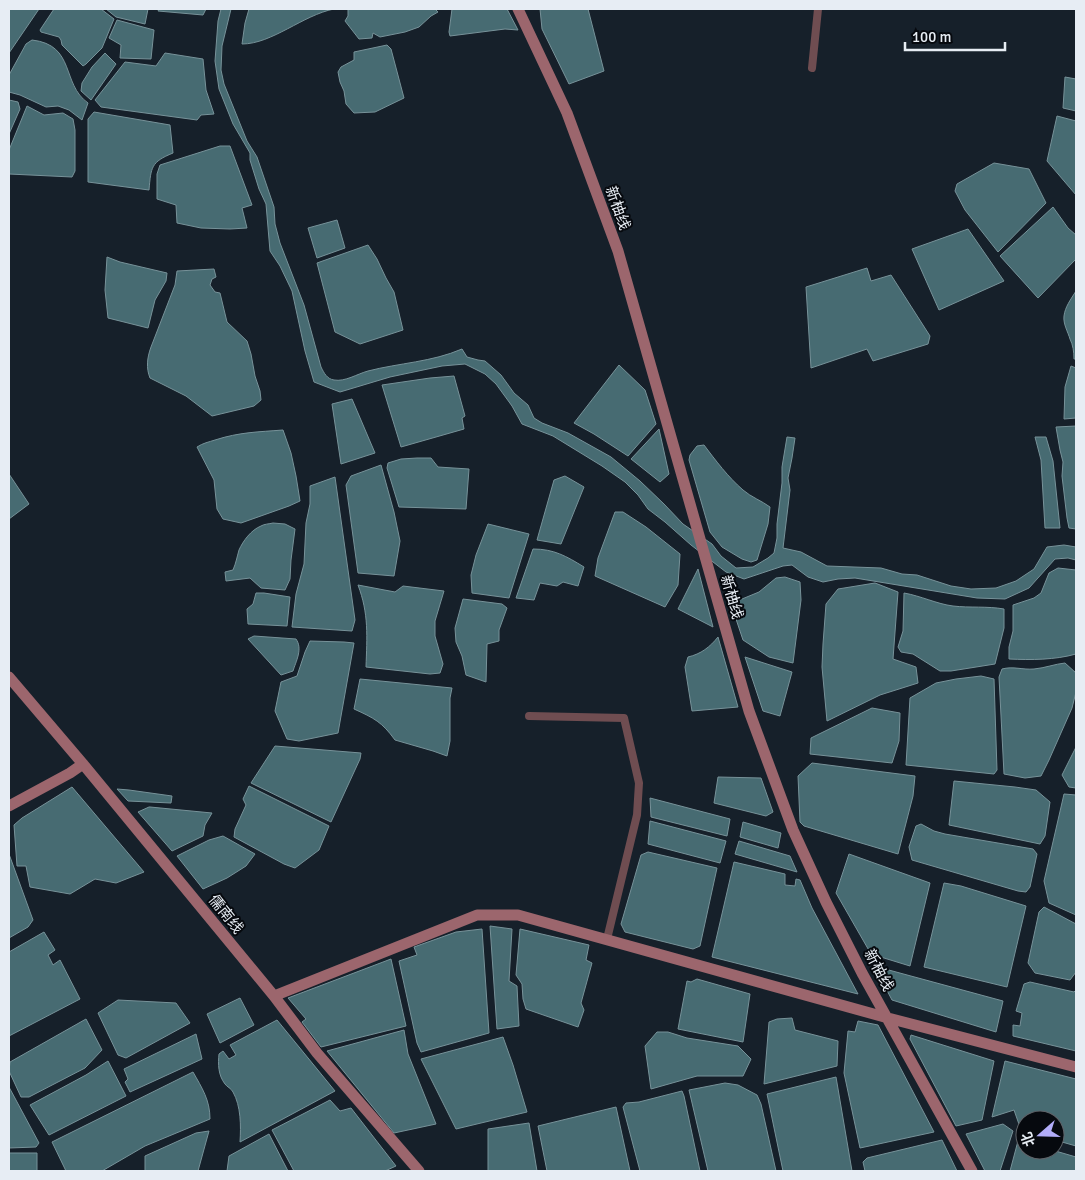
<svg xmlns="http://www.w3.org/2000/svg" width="1085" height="1180" viewBox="0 0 1085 1180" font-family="Signika,'Noto Sans SC',sans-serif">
	<rect width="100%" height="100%" fill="#16202a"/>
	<!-- water -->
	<path fill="#476b72" stroke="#779299" d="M9,9H39L9,53Z
		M54,9H101L114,19L102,48L86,64L83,66L62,45L61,40L59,37L41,32L40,30Z
		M106,9H148L145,24L116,17Z
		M159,9H206L203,15L158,11Z
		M221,9H231L222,46L221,70L224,84L247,141L257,157L274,207L275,224L280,243L304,305L321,367C324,373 327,379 334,380C345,382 357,374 368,371C399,363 432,362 462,349L467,357L478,360L485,361L501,375L514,393L528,405L534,418L542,423L568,433L611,457L640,481L664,504L683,524L712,544L721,556L736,568L753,567L768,558L774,553L777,538V524L782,483V467L787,437L795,438L792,458L788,478L790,490L783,548L801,552L827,566L881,568L902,574L917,575L951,586L971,589L996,588L1016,581L1034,569L1047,547L1064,545L1076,547V560L1068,558L1055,559L1029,588L1005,599L977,598L855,578L838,579L823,582L808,577L792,565L783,566L744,579L726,572L691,545L665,522L648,509L638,495L625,482L602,466L553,436L522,424L512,406L496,384L485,374L465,364L442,366L390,377L340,392L314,382L305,351L292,291L280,266L270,251L266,204L259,189L250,160V153L233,124L219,89L215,61L218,21Z
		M249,9H334C303,15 272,44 242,44L245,23Z
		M348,9H435L438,12L431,16L419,27L405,32L380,37L373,33L372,38L359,39L345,21L348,16Z
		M452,9H507L518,30L505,29L450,36L449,32Z
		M540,9H588L604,71L569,84L542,29Z
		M117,20L154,30L151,59L120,58L121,45L109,38Z
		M32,40C76,45 61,84 88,103L82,120L69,110L58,106L46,107L20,95L9,92V75L26,44Z
		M387,45L391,49L404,98L375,112L354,113L346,104L344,91L340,82L338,72L341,67L354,60V52Z
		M105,53L116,64L91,100L81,91L82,83L92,67Z
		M165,53L203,59L206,90L214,114L201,115L197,120L101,107L95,100L125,62L156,66Z
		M1065,77L1076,79V111L1063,108Z
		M9,100L18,102L20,109L9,134Z
		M27,106L44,115L63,113L73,119L75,130V171L72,177L9,174V150Z
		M94,112L170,125L173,153C151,162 151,167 149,190L88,182V119Z
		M1057,116L1076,121V195L1047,161Z
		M220,146H230L252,205L242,208L247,228L230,229L201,228L177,223L176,205L157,199V174L160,165Z
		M994,163L1029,169L1046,203L998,252L965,210L955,191L957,184Z
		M1053,207L1068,228L1076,235V259L1038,298L1000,256Z
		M337,220L345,248L317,258L308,228Z
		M968,229L1004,281L939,310L912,249Z
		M368,245L377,259L386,278L394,292L403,330L360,344L335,332L317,263Z
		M107,257L120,262L167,273L166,281L155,300L148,328L108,318L105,290Z
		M867,268L871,281L891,275L930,336L928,344L873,361L867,349L811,368L806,287Z
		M214,269L216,277L212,279L210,285L215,292L220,293L227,322L247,341L251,354L255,376L260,391L261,400L254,406L212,416L186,396L150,378C146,368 147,358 151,347L175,285L177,271Z
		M1076,291V359H1074C1074,352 1073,345 1070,339C1068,332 1063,324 1064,316C1065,307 1071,299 1076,291Z
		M619,365L645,390L656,424L628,456L594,434L574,423Z
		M1071,366L1076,368V418L1064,419L1065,387Z
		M454,376L465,416L462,418L464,429L401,447L382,385L430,378Z
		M352,399L375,453L341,464L332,404Z
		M1076,426V529L1069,528L1067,518L1062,476L1063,462L1060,450L1056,427Z
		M659,429L669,474L660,482L631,459Z
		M283,430L291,453L296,476L300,501L289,506L241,523L223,519L217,509L214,480L197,447C203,443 209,442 215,440C240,432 258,432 283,430Z
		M1035,437H1046L1053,461L1060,528H1045L1041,460Z
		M704,445C716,461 728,477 743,490C751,497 762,501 770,507L768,524L757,560L751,562L742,559L722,547L710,532L689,460L690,455L697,446Z
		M417,458H431L438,467L469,469L466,509L399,507L387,468L388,463L401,459Z
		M381,465L394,512L400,541L394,576L358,573L346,485L351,476Z
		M9,474L29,504L9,519Z
		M565,476L584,487L561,544L537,540L554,480Z
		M335,477L355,620L352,631L292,627L296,594L304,564L306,523L310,504V486Z
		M615,512H623L646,527L680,554L678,585L665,607L595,576L598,558Z
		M273,523L285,524L295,529L291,560L290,579L285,590L261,588L250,578L226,581L225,572L233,570C236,563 237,557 239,550C243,541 251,530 261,526C264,524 269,524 273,523Z
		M488,524L529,534L509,598L472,593L471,575L476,555Z
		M533,549C554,549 566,556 584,567L578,586L563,582L557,586L540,583L534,600L516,598Z
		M1058,568L1076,570V654C1055,660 1031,660 1009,659V647L1013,631V605L1034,598L1041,593L1049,573Z
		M698,569L713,627L678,609Z
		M785,577L800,582L801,600L793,663L769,657L743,640L732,607V596L742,599L759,592L776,578Z
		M875,583L898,592L893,659L916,667L918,683L880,695L827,721L822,667L823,644L826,604L838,589Z
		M358,585L395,592L403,586L444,591L435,621V636L443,664L440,673L430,674L366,667C367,637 369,614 358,585Z
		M256,593H264L290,597L287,626L248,624L247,609L253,604Z
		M904,593C921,596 937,604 953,606C970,608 987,606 1004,609V628L995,664L951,671H940L913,654L901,652L898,647L903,631Z
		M463,599L502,604L507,608L499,630V641L487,644L486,682L466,675L462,656L456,642L455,628Z
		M254,636L296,639C303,649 296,661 293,671L281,675L248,639Z
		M718,637L738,707L692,711L685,667L688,657C701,654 710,647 718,637Z
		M310,641L344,642L354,643L338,733L299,741L287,739L275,711L281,682L297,676L305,652Z
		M745,657L792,672L780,716L763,711Z
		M1065,663L1076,673V692L1072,708L1049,760L1041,776L1025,778L1004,774L999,677L1002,669C1013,666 1023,670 1034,669C1045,668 1055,664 1065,663Z
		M981,676L994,679L997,770L994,774L906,765L910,698L936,683L956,679Z
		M360,679L452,688L450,698V741L447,756L433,751L395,740C382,722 374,718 354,709Z
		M872,708L900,713L899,741L892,763L810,754L811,738Z
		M275,746L361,753L360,759L331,822L251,783Z
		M1076,747V788L1069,787L1062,775Z
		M812,763L915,776L913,796L898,854L804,826L800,822L798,776Z
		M718,777L761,778L773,812L766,816L714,803Z
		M954,781L1015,787L1036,790L1050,802L1045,836L1040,844L949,825Z
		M249,786L329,826L319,850L295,868L284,864L234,837L235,829L246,805L243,799Z
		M72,787L144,872L116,883L95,879L70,894L30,887L26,866H17L14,825L22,818Z
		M117,789L129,790L172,796L171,803L128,801Z
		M1064,794L1076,795V915L1049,903L1044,881Z
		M650,798L730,819L727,836L651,817Z
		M149,807H150L212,813L205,825L203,836L172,851L138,812Z
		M650,821L726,841L720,863L648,844Z
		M743,822L781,833L778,848L740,837Z
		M921,824L934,831L945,834L1033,849L1037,854L1030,887L1026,892L1018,891L912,860L909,847L916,826Z
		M223,836L255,854L246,866L227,878L203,889L177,856L209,840Z
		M739,841L790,856L797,872L735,854Z
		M648,852L717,868L700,946L693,949L625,932L621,924L641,855Z
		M9,854L33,920L28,927L9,938Z
		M849,854L930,883L910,966L871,954L836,893Z
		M734,862L785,874V885L795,886L796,879L800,880L812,908L858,994L712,957Z
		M944,883L961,886L1026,906L1007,987L924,967Z
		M1044,907L1076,924V972L1070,980L1035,973L1028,963L1039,912Z
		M490,926L512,929L509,981L517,986L519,1026L497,1029Z
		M482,929L489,1033L421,1052L417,1043L399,961L417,955L414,947L456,932Z
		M520,929L589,945L586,960L592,963L581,1003L584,1010L578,1027L526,1009L523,999L522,984L516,975Z
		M44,932L55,950L48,955L53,965L60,960L80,999L9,1036V952Z
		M391,959L406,1026L321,1047L302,1022L306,1019L288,998Z
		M874,966L1003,1001L996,1032L892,1000Z
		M697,979L750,994L743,1042L678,1029L687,981L691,982Z
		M1030,982L1074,992L1076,990V1051L1013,1036V1025L1020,1026L1022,1013L1016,1011L1024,984Z
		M240,998L254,1025L220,1043L207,1014Z
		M118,1000L176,1003L190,1023L126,1058L118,1055L98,1013Z
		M792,1018L795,1030L838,1041L837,1066L764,1084L769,1022L777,1019Z
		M86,1019L102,1050L85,1068L29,1097H21L9,1071L10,1062Z
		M277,1020L335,1091L240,1142C241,1126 241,1106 233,1092C231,1088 227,1087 225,1084C218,1075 218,1064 219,1054L223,1051L229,1059L236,1055L230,1045Z
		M858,1021L878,1025L934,1132L860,1148L844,1073L848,1031L855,1032Z
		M404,1030L408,1054L436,1124L394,1133L327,1051Z
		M657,1032H668L687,1038L738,1046L751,1059L743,1076H697L651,1089L645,1046Z
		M196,1034L202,1059L130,1092L125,1082L128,1079L124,1069Z
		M911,1035L994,1061L982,1120L956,1126L910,1039Z
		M503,1037L513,1065L527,1112L456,1129L421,1059Z
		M108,1061L126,1096L49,1135L30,1105L86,1075Z
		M1005,1061L1076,1079V1146L1055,1140V1120H1025V1131L1021,1130L1014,1110L992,1117Z
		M193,1072C202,1088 210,1100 210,1119L145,1146L102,1171H66L52,1142Z
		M836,1077L852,1171H783L767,1094Z
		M725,1083L738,1085L757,1095L761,1104L776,1171H708L689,1090Z
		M9,1087L39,1143L36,1147L9,1148Z
		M682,1091L684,1096L700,1171H640L623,1107L626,1103L639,1102Z
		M330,1100L340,1111L351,1108L396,1166L385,1171H294L272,1130Z
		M616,1107L630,1171H547L538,1126Z
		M529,1123L537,1171H488V1129Z
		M1003,1124L1013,1131L1000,1171H985L966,1134Z
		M209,1131L198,1171H145V1156L196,1133Z
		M269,1134L288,1171H227L229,1156Z
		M942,1140L957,1171H865L863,1162L867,1158Z
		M1018,1141L1025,1142V1150H1052L1076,1157V1171H1010Z
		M9,1153H37V1171H9Z"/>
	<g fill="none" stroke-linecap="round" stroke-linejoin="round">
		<!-- street -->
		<path stroke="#6f4d51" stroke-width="8" d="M812,68L818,9
			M529,716L624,718L639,783L637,815L607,939"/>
		<!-- secondary -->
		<path stroke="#9c666d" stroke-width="11" d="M518,9L567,113L618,251L749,711L793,830L826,902L862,973L972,1171
			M9,677L83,764L274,996L317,1053L419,1171
			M9,806L70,773L83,764
			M274,996L477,915H518L888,1018L1076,1067"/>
	</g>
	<g text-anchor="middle" stroke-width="4" stroke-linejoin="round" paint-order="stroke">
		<!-- street labels -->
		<g font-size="15" fill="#e7edf4" stroke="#06090e">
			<text transform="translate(618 208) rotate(70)" y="5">新柚线</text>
			<text transform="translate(732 597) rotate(74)" y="5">新柚线</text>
			<text transform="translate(226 914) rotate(51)" y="5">儒南线</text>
			<text transform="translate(879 970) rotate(62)" y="5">新柚线</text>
		</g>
	</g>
	<!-- border -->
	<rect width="1085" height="1180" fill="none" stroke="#e7edf4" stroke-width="20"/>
	<!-- north arrow -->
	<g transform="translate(1040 1135) rotate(250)"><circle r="24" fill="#06090e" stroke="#60646a"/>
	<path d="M0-4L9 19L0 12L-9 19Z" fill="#b2adf9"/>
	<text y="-8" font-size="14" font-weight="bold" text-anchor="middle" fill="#e7edf4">北</text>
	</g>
	<!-- scale -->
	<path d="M905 42v8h100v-8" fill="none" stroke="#e7edf4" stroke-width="2.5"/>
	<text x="912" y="42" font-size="15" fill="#e7edf4" stroke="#06090e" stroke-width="4" paint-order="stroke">100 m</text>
</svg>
